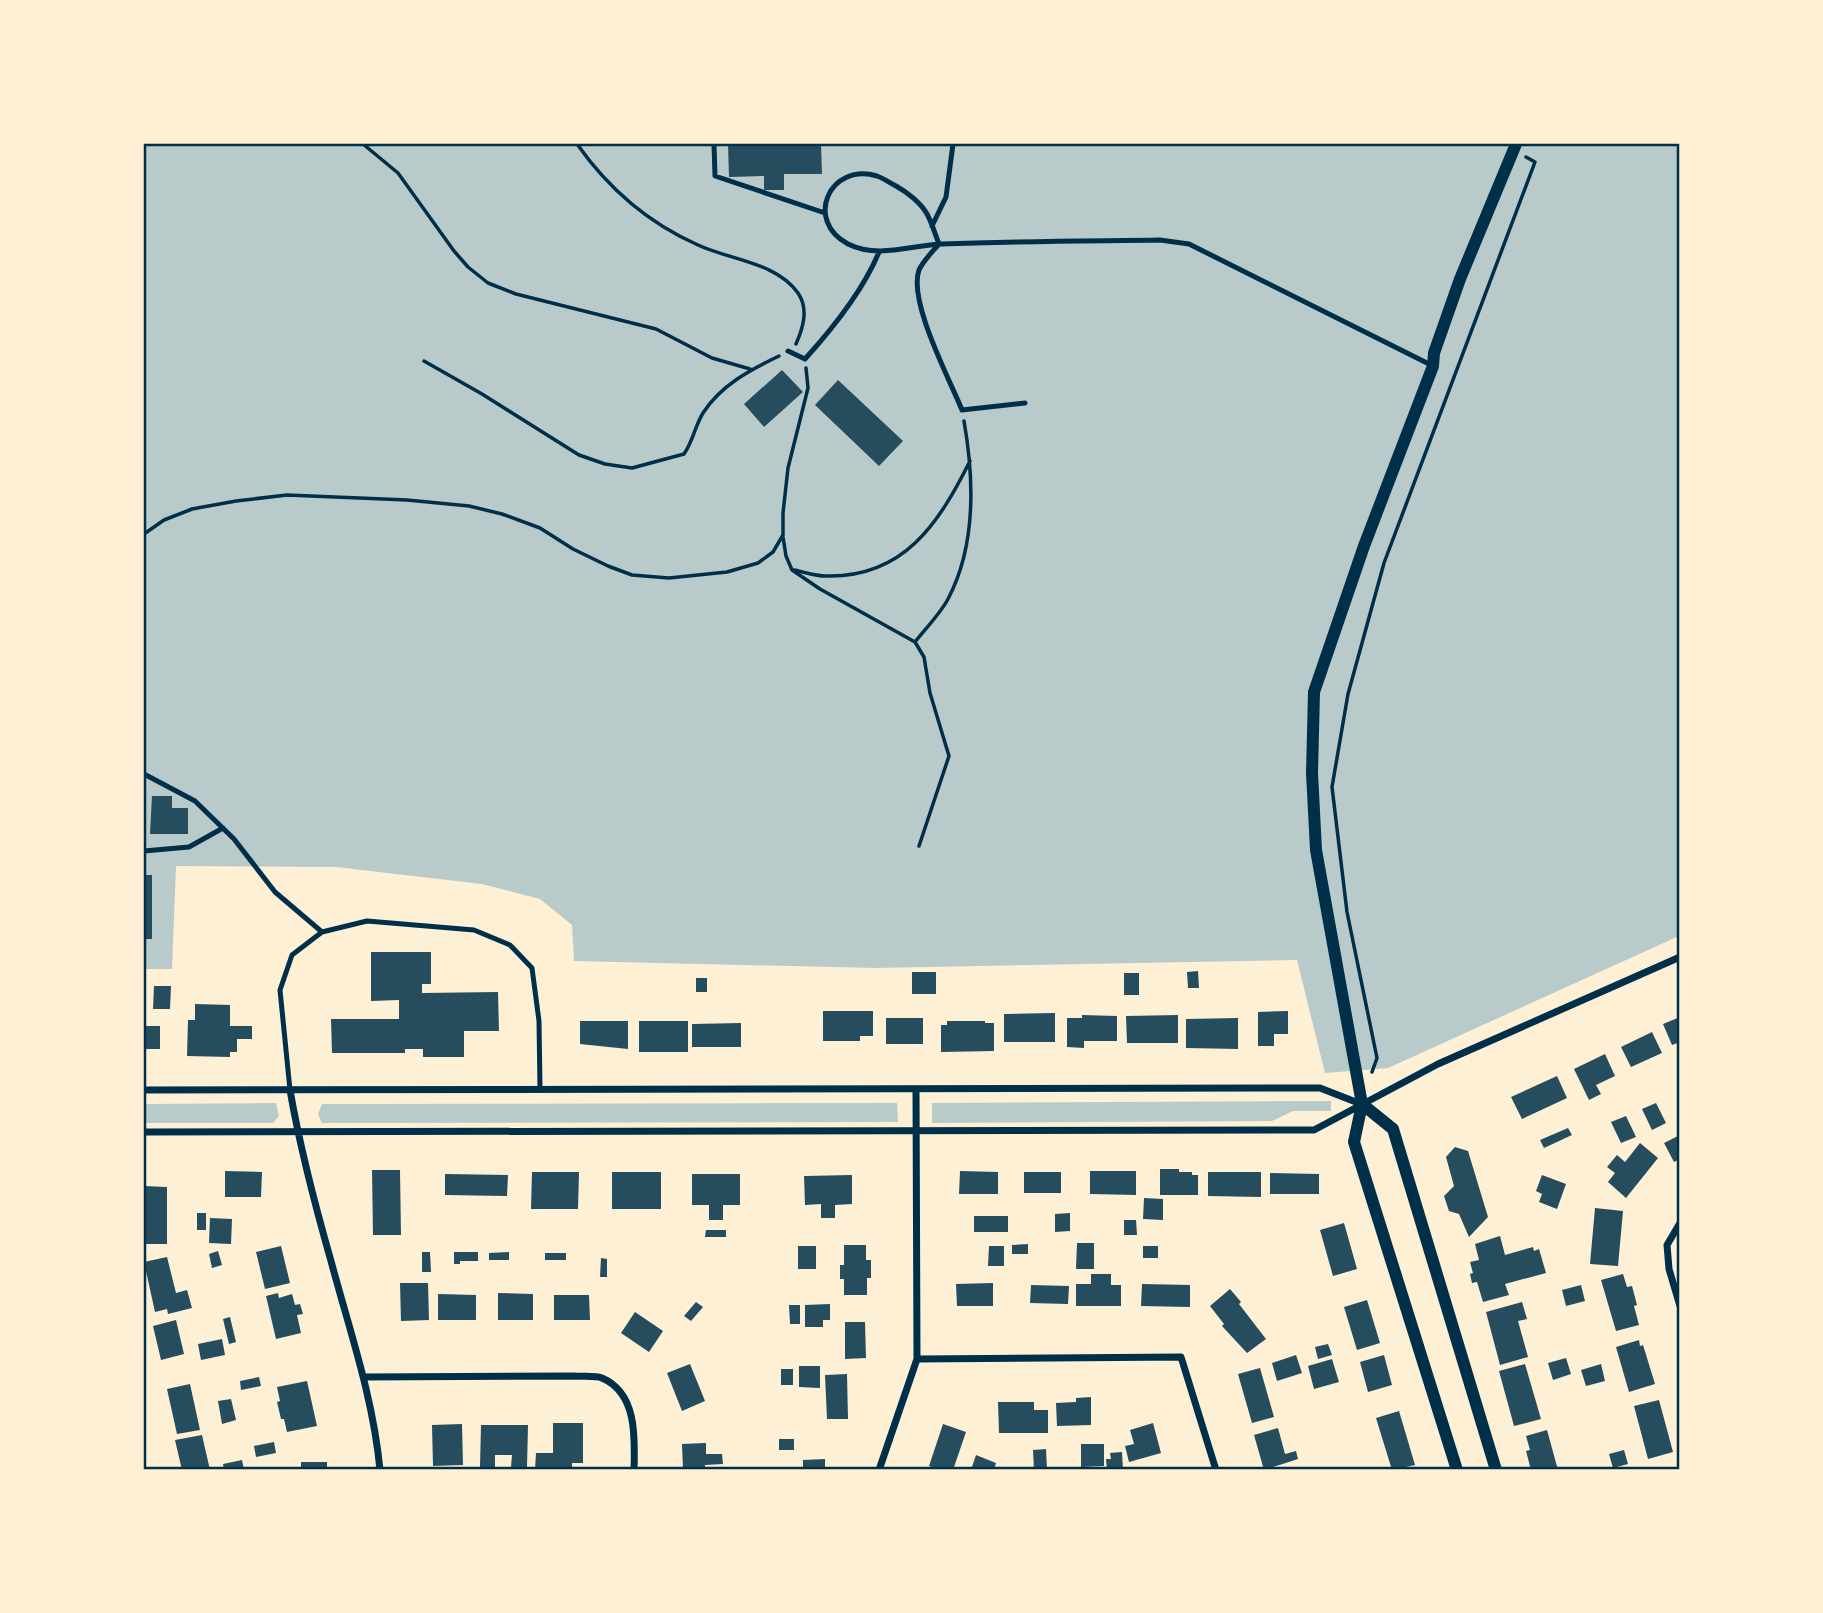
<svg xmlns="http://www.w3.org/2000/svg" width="1823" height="1613" viewBox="0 0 1823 1613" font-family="'DejaVu Sans',sans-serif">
	<rect width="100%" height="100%" fill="#fdf0d5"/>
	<!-- green -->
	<path fill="#b9caca" d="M144,144H1679V936L1388,1068L1325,1073L1297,960L875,968L574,961L572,925L540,899L482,884L336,867L176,866L172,969H144Z
		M1331,1101V1111H1293L1272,1121L932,1123V1103Z
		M276,1103L279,1116L273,1123H144V1104Z
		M897,1103L898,1122L322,1123L318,1114L322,1104Z"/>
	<!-- building -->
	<path fill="#264d5e" d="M728,144H821L822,174H784V190H764V176L729,177Z
		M782,370L803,392L764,427L744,404Z
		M838,380L903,441L879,466L815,405Z
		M152,796H172V808H188V834H150Z
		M144,875H152V939H144Z
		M371,952H431V984H422V993L498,992L499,1031H464V1057H423V1049H405V1053H332L331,1019H399V1000L371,1001Z
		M1198,971L1199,988H1188L1187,972Z
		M912,972H936V994H912Z
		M1124,973H1139V995H1124Z
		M696,978H707V992H696Z
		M154,986H171L170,1009H153Z
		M195,1004L230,1005V1026H252V1039H237V1052H230V1057L187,1056L188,1020H195Z
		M823,1011H873V1036H860V1041H823Z
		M1288,1011V1034H1274V1046H1258V1012Z
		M1055,1013V1042H1004V1014Z
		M1082,1015L1117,1016V1041H1084V1048L1067,1047V1018H1082Z
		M1178,1015V1043H1127L1126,1016Z
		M1680,1017V1042L1672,1045L1663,1024Z
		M886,1018H923V1044H886Z
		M1238,1018V1049L1186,1048V1019Z
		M580,1021H628V1049L580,1044Z
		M639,1021H688V1052H639Z
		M947,1021H985V1023H994V1051L941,1052V1025H947Z
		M741,1023V1047H692V1024Z
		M144,1026H160V1049H144Z
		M1652,1032L1662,1053L1631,1067L1621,1047Z
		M1605,1054L1615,1076L1596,1085L1601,1094L1589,1100L1574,1069Z
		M1557,1076L1567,1098L1522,1119L1511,1097Z
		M1656,1103L1666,1123L1652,1130L1642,1109Z
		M1626,1116L1636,1137L1621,1143L1611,1122Z
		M1568,1128L1572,1135L1544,1148L1540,1140Z
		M1680,1135V1159L1674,1162L1664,1143Z
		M1640,1143L1658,1158L1626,1198L1608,1182L1615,1173L1607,1167L1617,1155L1625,1162Z
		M1455,1147L1468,1151L1488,1217L1469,1237L1459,1214L1449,1211L1444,1196L1454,1186L1446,1157Z
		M1160,1169H1179V1172H1192V1175H1198V1195H1160Z
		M372,1170H400L401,1235H373Z
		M225,1171L262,1172L261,1197H225Z
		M960,1171L998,1172V1194H959Z
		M1090,1171H1136V1195L1090,1194Z
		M532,1172H579L578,1209H531Z
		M612,1172H661V1209H612Z
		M1024,1172H1061V1193H1024Z
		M1208,1172H1261V1197L1208,1196Z
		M1270,1173L1319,1174V1194H1270Z
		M445,1174L508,1175L507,1196L445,1195Z
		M692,1174H740V1205H723V1220H709V1205H692Z
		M852,1175V1204L835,1205V1218H821V1204L805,1205L804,1176Z
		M1542,1175L1566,1184L1557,1209L1539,1202L1542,1194L1536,1191Z
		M144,1186L167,1187V1244H144Z
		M1144,1198L1163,1199V1220L1143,1219Z
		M1595,1208L1623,1211L1618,1266L1590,1264Z
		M197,1213H206V1230H197Z
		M1070,1213V1231L1055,1232V1214Z
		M974,1216H1008V1232H974Z
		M210,1218L232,1219L231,1244L209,1243Z
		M1124,1220H1136L1137,1235H1124Z
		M1344,1223L1357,1269L1333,1276L1320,1230Z
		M706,1230H726V1237H705Z
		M1500,1236L1505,1255L1533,1247L1534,1251L1539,1249L1546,1273L1505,1284L1509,1295L1483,1302L1477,1282L1472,1283L1470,1274L1473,1273L1470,1262L1479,1260L1475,1244Z
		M1077,1243H1094V1269H1076Z
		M1028,1244V1254H1012V1245Z
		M844,1245H866V1260H871V1278H867V1295H844V1279H840V1265H844Z
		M281,1246L290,1283L265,1289L256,1252Z
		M798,1246H816V1269H798Z
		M989,1246H1004V1266H988Z
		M1143,1246H1158V1258H1143Z
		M218,1251L222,1265L212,1268L209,1254Z
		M422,1252H430L431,1272H422Z
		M454,1252H478V1261H460V1264H454Z
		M509,1252V1260H489V1253Z
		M545,1253H566V1260H545Z
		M167,1257L176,1293L187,1290L192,1308L168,1314L167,1309L155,1312L144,1262Z
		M601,1258L607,1259V1277H600Z
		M1091,1274H1111V1285H1121V1306H1076V1284H1091Z
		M1623,1274L1627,1287L1632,1286L1637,1305L1634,1306L1639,1325L1616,1331L1601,1280Z
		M400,1283H428L429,1320L401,1321Z
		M993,1283V1306H957L956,1284Z
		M1142,1284L1190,1285V1307L1141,1306Z
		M1031,1285L1069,1286L1068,1304L1030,1303Z
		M1581,1285L1585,1301L1566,1306L1562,1290Z
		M1230,1289L1241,1302L1239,1304L1266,1339L1247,1353L1222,1326L1224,1324L1210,1306Z
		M278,1293L279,1298L292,1294L295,1305L300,1304L303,1314L297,1315L301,1333L276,1339L266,1296Z
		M498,1293L533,1294V1320H498Z
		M438,1294L476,1295V1320H438Z
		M554,1295H589L590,1320H554Z
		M1367,1300L1380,1343L1357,1350L1344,1307Z
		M696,1302L703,1307L691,1321L684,1316Z
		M1522,1302L1527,1319L1518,1321L1528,1357L1500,1365L1486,1312Z
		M830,1304V1320H823V1327H805V1305Z
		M789,1305H800V1324H790Z
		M635,1312L663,1331L649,1352L621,1333Z
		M230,1317L236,1342L229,1344L223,1319Z
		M176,1320L184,1354L161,1360L153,1326Z
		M845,1322H865L866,1358L845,1359Z
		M222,1339L225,1355L201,1360L198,1344Z
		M1639,1340L1640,1346L1643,1345L1655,1384L1629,1392L1616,1347Z
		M1328,1344L1332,1355L1318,1359L1315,1347Z
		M1296,1355L1302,1373L1277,1381L1272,1363Z
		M1384,1355L1392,1385L1368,1392L1360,1362Z
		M1566,1358L1571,1374L1553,1380L1548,1363Z
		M1332,1359L1339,1382L1314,1389L1308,1366Z
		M690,1364L705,1401L682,1411L667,1373Z
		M1525,1364L1541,1419L1514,1426L1499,1371Z
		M1601,1364L1605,1381L1586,1386L1581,1370Z
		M799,1366H820V1388L799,1387Z
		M1260,1368L1274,1417L1252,1423L1238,1374Z
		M781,1369H793V1385H781Z
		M847,1374L848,1419H827L825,1375Z
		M259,1377L261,1386L241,1390L240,1381Z
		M307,1381L317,1426L287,1432L284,1419H281L277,1402L280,1401L277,1387Z
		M190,1384L200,1430L177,1434L167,1389Z
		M1091,1397V1425L1057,1426L1056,1403L1076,1402V1398Z
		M231,1399L236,1420L222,1424L218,1401Z
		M1659,1400L1673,1452L1648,1459L1634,1406Z
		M998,1402H1034V1410H1048V1433H999Z
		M1399,1411L1415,1465L1392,1470L1376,1418Z
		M553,1423H583V1463H572V1470H535L536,1453H553Z
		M1153,1423L1161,1453L1129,1462L1125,1446L1134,1444L1130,1430Z
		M462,1424L463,1465L433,1466L432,1425Z
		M943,1424L966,1432L953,1470H940L929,1466Z
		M481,1425H528L527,1467H511L512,1455H495V1467H480Z
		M1278,1428L1285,1454L1296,1451L1298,1459L1264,1470L1254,1435Z
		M1547,1430L1558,1470H1531L1526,1451L1530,1450L1526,1436Z
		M202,1435L210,1470H182L175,1440Z
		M779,1439H794V1450H779Z
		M274,1442L276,1453L256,1457L254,1446Z
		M706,1443V1454H722L723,1464L705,1465V1470H683L682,1444Z
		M1081,1444H1104V1466L1081,1467Z
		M1046,1449L1047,1470H1034L1033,1450Z
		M1624,1450L1628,1464L1613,1468L1609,1454Z
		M1122,1452L1123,1470H1107L1106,1459H1111L1110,1453Z
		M976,1455L996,1463L994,1470H971Z
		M825,1459V1470H803V1460Z
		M242,1460L244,1470H224L223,1464Z
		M301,1462H327V1470H301Z"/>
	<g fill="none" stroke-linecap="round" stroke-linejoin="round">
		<!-- path -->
		<path stroke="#003049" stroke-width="3.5" d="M363,144L398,173L454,251L468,267L488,283L516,294L656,329L712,358L750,369
			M577,144C608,188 648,223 698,245C730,260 776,262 798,293C809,309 803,328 796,344
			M424,361L482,394L579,455L605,464L632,468L684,454C693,441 695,426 703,413C721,385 750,370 779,356
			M144,534L164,520L192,509L236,501L287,495L407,500L469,506L502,514L540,528L573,549L608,566L632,575L669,578L727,572L758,563L773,552L783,535V513L788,468L808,388L806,368
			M783,537L786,556L792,570L820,589L915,642L924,657L930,693L949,756L919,846
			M794,570C804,572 816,576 826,576C904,578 939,523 970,461
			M915,642C926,628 940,614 948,599C976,546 974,478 964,421
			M1372,1072L1377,1058L1347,912L1332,787L1348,694L1384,563L1535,162L1526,157"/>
		<!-- service -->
		<path stroke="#003049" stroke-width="5" d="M714,144L715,176L825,213
			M932,226L946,197L953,144
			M788,351L805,359C834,327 863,291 879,252
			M1025,403L962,410C949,378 908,301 919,270C923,261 933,251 939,244C935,234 932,223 927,214C921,203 907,192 896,186C890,183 883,178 877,176C829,162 804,221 848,244C878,259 912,245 942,244C1015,241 1088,241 1160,240L1189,244L1433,366
			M144,774L195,801L234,839L275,892L322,932
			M144,851L189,847L223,828
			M290,1090L280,990L292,955L322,932L367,921L474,930L510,945L532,968L539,1021L540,1089"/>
		<!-- minor -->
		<path stroke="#003049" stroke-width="7" d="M144,1090L1320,1088L1361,1104
			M290,1090C300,1148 315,1205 331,1261C350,1332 373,1397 380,1470
			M144,1132L1314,1130L1438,1064L1680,957
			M1680,1223L1667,1245L1669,1269L1680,1306
			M917,1359L1181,1357L1216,1470
			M365,1377L574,1376C582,1377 594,1375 602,1378C637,1393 635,1437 634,1470
			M879,1470L917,1359L916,1089"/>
		<!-- tertiary -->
		<path stroke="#003049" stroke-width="12" d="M1362,1104L1393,1129L1496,1470
			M1457,1470L1354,1142L1362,1104L1316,850L1312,773L1314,692L1364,546L1433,366L1434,353L1460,279L1516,144"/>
	</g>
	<!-- border -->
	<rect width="1823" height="1613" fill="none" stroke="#fdf0d5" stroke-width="290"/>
	<rect x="145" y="145" width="1533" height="1323" fill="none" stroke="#003049" stroke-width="2.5"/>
</svg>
